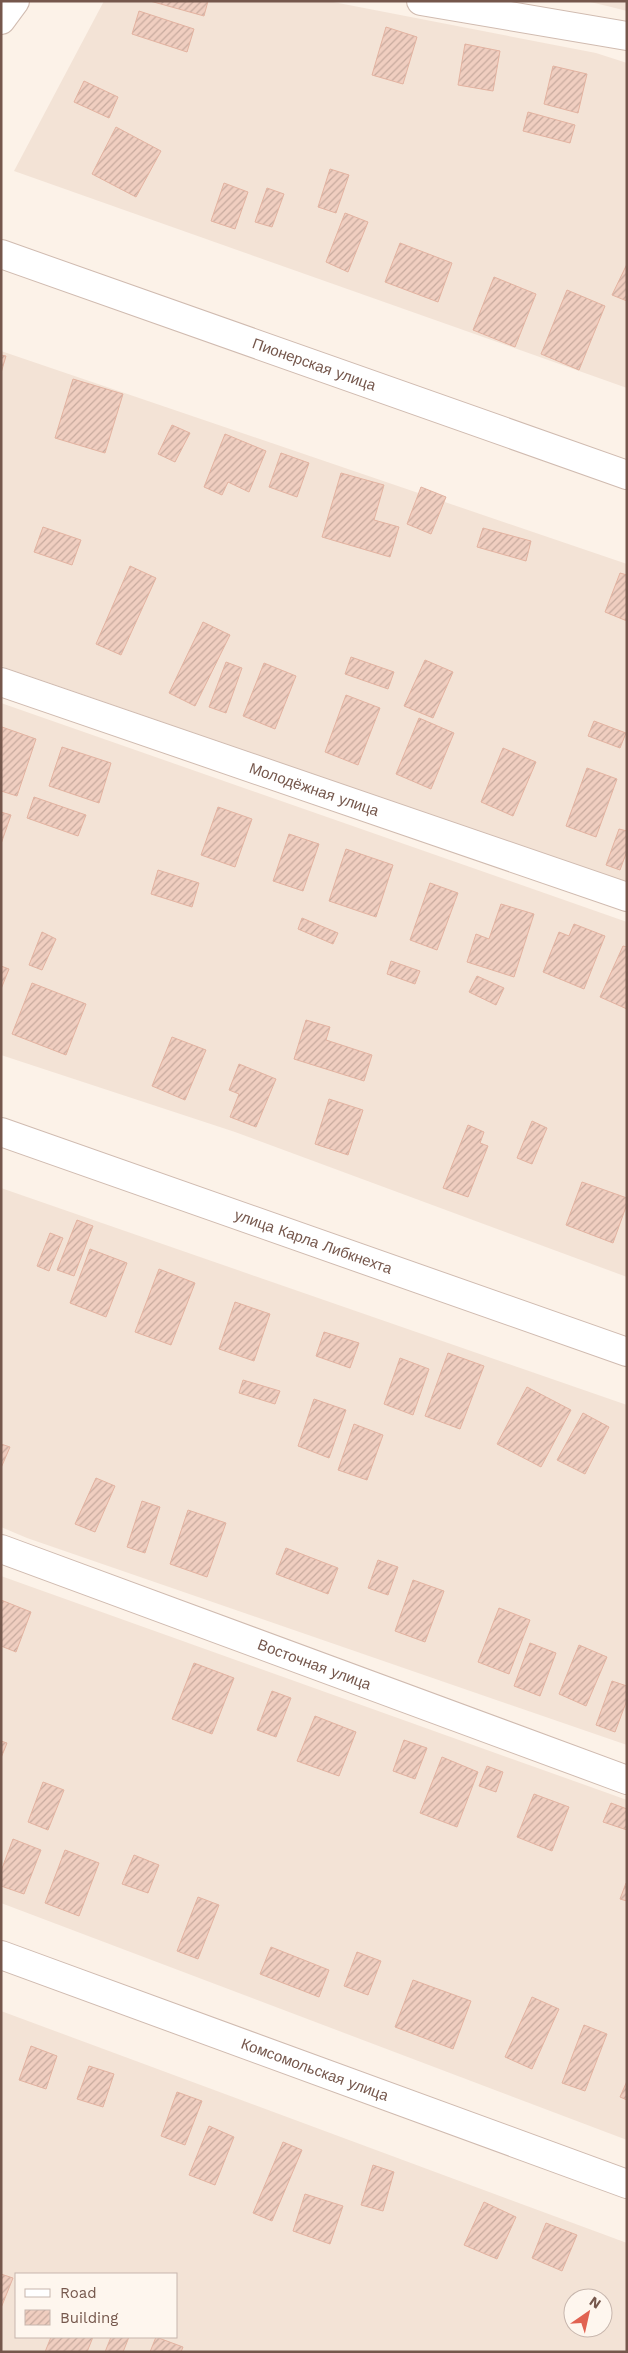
<svg xmlns="http://www.w3.org/2000/svg" width="628" height="2353" viewBox="0 0 628 2353" font-family="'Work Sans',sans-serif">
	<defs>
		<pattern id="building-hatch" width="6" height="6" patternUnits="userSpaceOnUse" patternTransform="scale(1.25)"><rect width="6" height="6" fill="#f0cec0"/><path d="M-1 1l2-2M0 6l6-6M5 7l2-2" fill="none" stroke="#c7aa9e"/></pattern>
	</defs>
	<rect width="100%" height="100%" fill="#fcf2e8"/>
	<!-- residential -->
	<path fill="#f3e3d6" fill-rule="evenodd" d="M104,1H328L596,53L627,63V388L14,171Z
		M586,1H627V11L607,6Z
		M1,351L627,564V883L1,666Z
		M1,703L627,922V1277L235,1132L1,1055Z
		M1,1188L627,1405V1745L27,1538L1,1527Z
		M1,1576L627,1800V2140L1,1903Z
		M1,2011L627,2243V2352H1ZM16,2274H176V2337H16ZM573,2298H603V2328H573Z"/>
	<!-- building -->
	<path fill="url(#building-hatch)" stroke="#e3b3a1" d="M150,1H208L204,16Z
		M139,11L194,29L187,52L132,34Z
		M386,27L417,37L403,84L372,75Z
		M465,44L500,51L493,91L458,85Z
		M553,66L587,74L578,113L544,104Z
		M84,81L118,97L109,118L74,102Z
		M528,112L575,125L570,143L523,131Z
		M116,127L161,151L136,197L92,174Z
		M330,169L349,175L336,213L318,207Z
		M224,183L248,192L235,229L211,221Z
		M267,188L284,194L272,227L255,222Z
		M345,213L368,222L348,272L326,262Z
		M400,243L452,263L438,302L385,282Z
		M627,264V301L612,295Z
		M494,277L536,294L515,347L473,330Z
		M567,290L605,306L579,370L541,354Z
		M1,355L6,356L1,373Z
		M73,379L123,394L105,453L55,438Z
		M172,425L190,433L175,462L158,454Z
		M225,434L266,451L249,492L228,482L222,495L204,487Z
		M281,453L309,463L297,497L269,487Z
		M341,473L384,485L374,520L399,527L390,557L322,537Z
		M421,487L446,497L431,534L407,524Z
		M43,527L81,540L72,565L34,552Z
		M483,528L531,541L526,561L477,547Z
		M130,566L156,578L121,655L96,644Z
		M620,573L627,575V621L605,612Z
		M203,622L230,635L195,706L169,693Z
		M351,657L394,672L388,689L345,674Z
		M425,660L453,672L433,718L404,706Z
		M226,662L242,668L226,713L209,707Z
		M264,663L296,676L275,729L243,716Z
		M346,695L380,708L358,765L325,752Z
		M419,718L454,733L431,789L396,774Z
		M594,721L626,733L620,748L588,736Z
		M2,727L36,739L17,796L1,791Z
		M62,747L111,763L99,803L49,786Z
		M503,748L536,762L513,816L481,802Z
		M587,768L617,779L596,837L566,826Z
		M34,797L86,815L78,836L27,818Z
		M218,807L252,819L235,867L201,855Z
		M1,812L11,815L1,844Z
		M619,829L627,831V851L620,870L606,865Z
		M289,834L319,844L303,891L273,881Z
		M346,849L393,865L376,917L329,901Z
		M158,870L199,883L192,907L151,894Z
		M430,883L458,893L437,950L410,940Z
		M501,904L534,914L514,977L467,962L476,934L489,939Z
		M302,918L338,933L333,944L298,929Z
		M574,924L605,936L584,989L543,972L559,932L569,936Z
		M42,932L56,939L42,970L29,965Z
		M623,946L627,947V1009L600,997Z
		M391,961L420,971L415,984L387,974Z
		M1,966L9,969L1,989Z
		M477,976L504,988L496,1005L469,992Z
		M32,983L86,1004L66,1055L12,1034Z
		M306,1020L330,1027L326,1040L372,1055L364,1081L294,1059Z
		M172,1037L206,1050L185,1100L152,1086Z
		M239,1064L276,1079L256,1127L230,1117L239,1094L229,1090Z
		M329,1099L363,1110L348,1155L315,1144Z
		M532,1121L547,1128L532,1164L517,1158Z
		M468,1125L484,1132L480,1143L488,1146L468,1197L443,1188Z
		M582,1182L627,1198V1204L613,1243L566,1225Z
		M77,1220L93,1226L74,1276L57,1270Z
		M50,1233L63,1238L49,1271L37,1266Z
		M90,1249L127,1263L106,1317L70,1303Z
		M159,1269L195,1283L171,1345L135,1332Z
		M235,1302L270,1314L254,1361L219,1349Z
		M324,1332L359,1343L350,1368L316,1356Z
		M448,1353L484,1366L460,1429L425,1416Z
		M400,1358L429,1369L413,1415L384,1404Z
		M243,1380L280,1391L275,1404L239,1393Z
		M527,1387L571,1410L541,1467L497,1444Z
		M314,1399L346,1410L329,1458L298,1446Z
		M583,1413L609,1427L585,1474L557,1460Z
		M354,1424L383,1435L367,1480L338,1470Z
		M1,1444L10,1447L1,1468Z
		M96,1478L115,1486L95,1532L75,1524Z
		M142,1501L160,1507L145,1553L127,1547Z
		M188,1510L226,1523L207,1577L170,1564Z
		M286,1548L338,1568L328,1594L276,1574Z
		M378,1560L398,1567L388,1595L368,1588Z
		M413,1580L444,1591L425,1642L395,1631Z
		M1,1600L31,1612L16,1652L1,1646Z
		M499,1608L530,1620L509,1674L478,1662Z
		M530,1643L556,1653L540,1696L514,1686Z
		M579,1645L607,1657L586,1706L559,1694Z
		M194,1663L234,1678L212,1734L172,1719Z
		M612,1681L627,1686V1700L615,1732L596,1725Z
		M272,1691L291,1698L276,1737L257,1730Z
		M315,1716L356,1732L339,1776L297,1761Z
		M404,1740L427,1748L415,1779L393,1771Z
		M1,1741L7,1743L1,1758Z
		M442,1757L478,1772L457,1827L420,1813Z
		M487,1766L503,1772L496,1792L479,1786Z
		M43,1782L64,1790L48,1830L28,1822Z
		M534,1794L569,1807L552,1851L517,1837Z
		M611,1803L627,1809V1830L603,1822Z
		M13,1839L41,1850L24,1894L1,1886V1871Z
		M65,1850L99,1863L79,1916L45,1903Z
		M134,1855L159,1865L148,1893L122,1884Z
		M626,1883H627V1901L620,1899Z
		M198,1897L219,1905L198,1959L177,1951Z
		M271,1947L329,1970L319,1997L260,1974Z
		M357,1952L381,1961L368,1995L344,1986Z
		M413,1980L471,2001L453,2049L395,2027Z
		M532,1997L559,2009L532,2069L505,2057Z
		M584,2025L607,2034L585,2091L562,2083Z
		M31,2046L57,2056L46,2089L19,2080Z
		M89,2066L114,2074L103,2107L77,2099Z
		M627,2081V2100L620,2097Z
		M177,2092L202,2101L185,2145L161,2136Z
		M209,2126L234,2137L215,2185L189,2175Z
		M283,2142L302,2150L272,2221L253,2213Z
		M373,2165L394,2172L383,2211L361,2205Z
		M305,2194L343,2206L330,2244L293,2231Z
		M484,2202L516,2217L497,2259L464,2245Z
		M546,2223L577,2235L562,2271L532,2258Z
		M1,2274L13,2278L1,2308Z
		M51,2337H93L87,2352H45Z
		M111,2337H129L123,2352H105Z
		M156,2337L183,2347L181,2352H150Z"/>
	<g fill="none" stroke-linecap="round" stroke-linejoin="round">
		<defs>
			<g id="minor">
				<path d="M421,1L627,36"/>
				<path id="s1" d="M1,682L627,897"/>
				<path id="s2" d="M1,1132L627,1352"/>
				<path id="s3" d="M1,1549L627,1780"/>
			</g>
			<g id="tertiary">
				<path d="M1,20L15,1"/>
				<path id="s4" d="M1,254L627,475"/>
				<path id="s5" d="M1,1955L627,2184"/>
			</g>
		</defs>
		<!-- minor casing -->
		<use href="#minor" stroke="#d0bbb0" stroke-width="30"/>
		<!-- tertiary casing -->
		<use href="#tertiary" stroke="#d0bbb0" stroke-width="30"/>
		<!-- minor -->
		<use href="#minor" stroke="#fff" stroke-width="28"/>
		<!-- tertiary -->
		<use href="#tertiary" stroke="#fff" stroke-width="28"/>
	</g>
	<g text-anchor="middle" stroke-width="4.5" stroke-linejoin="round" paint-order="stroke">
		<!-- street labels -->
		<g font-size="15" fill="#75574c" stroke="#fef6ee">
			<text dy="5" stroke="none"><textPath href="#s4" startOffset="332">Пионерская улица</textPath></text>
			<text dy="5" stroke="none"><textPath href="#s1" startOffset="331">Молодёжная улица</textPath></text>
			<text dy="5" stroke="none"><textPath href="#s2" startOffset="331">улица Карла Либкнехта</textPath></text>
			<text dy="5" stroke="none"><textPath href="#s3" startOffset="334">Восточная улица</textPath></text>
			<text dy="5" stroke="none"><textPath href="#s5" startOffset="334">Комсомольская улица</textPath></text>
		</g>
	</g>
	<!-- border -->
	<rect width="628" height="2353" fill="none" stroke="#75574c" stroke-width="5"/>
	<!-- legend -->
	<rect x="15" y="2273" width="162" height="65" fill="#fef6ee" stroke="#c7b6ad"/>
	<rect x="25" y="2289" width="25" height="8" fill="#ffffff" stroke="#c7b6ad"/>
	<text x="60" y="2298" font-size="15" fill="#75574c">Road</text>
	<rect x="25" y="2310" width="25" height="15" fill="url(#building-hatch)" stroke="#c7b6ad"/>
	<text x="60" y="2323" font-size="15" fill="#75574c">Building</text>
	<!-- north arrow -->
	<g transform="translate(588 2313) rotate(34)"><circle r="24" fill="#fef6ee" stroke="#c7b6ad"/>
	<path d="M0-4L9 19L0 12L-9 19Z" fill="#e16251"/>
	<text y="-8" font-size="14" font-weight="bold" text-anchor="middle" fill="#75574c">N</text>
	</g>
</svg>
